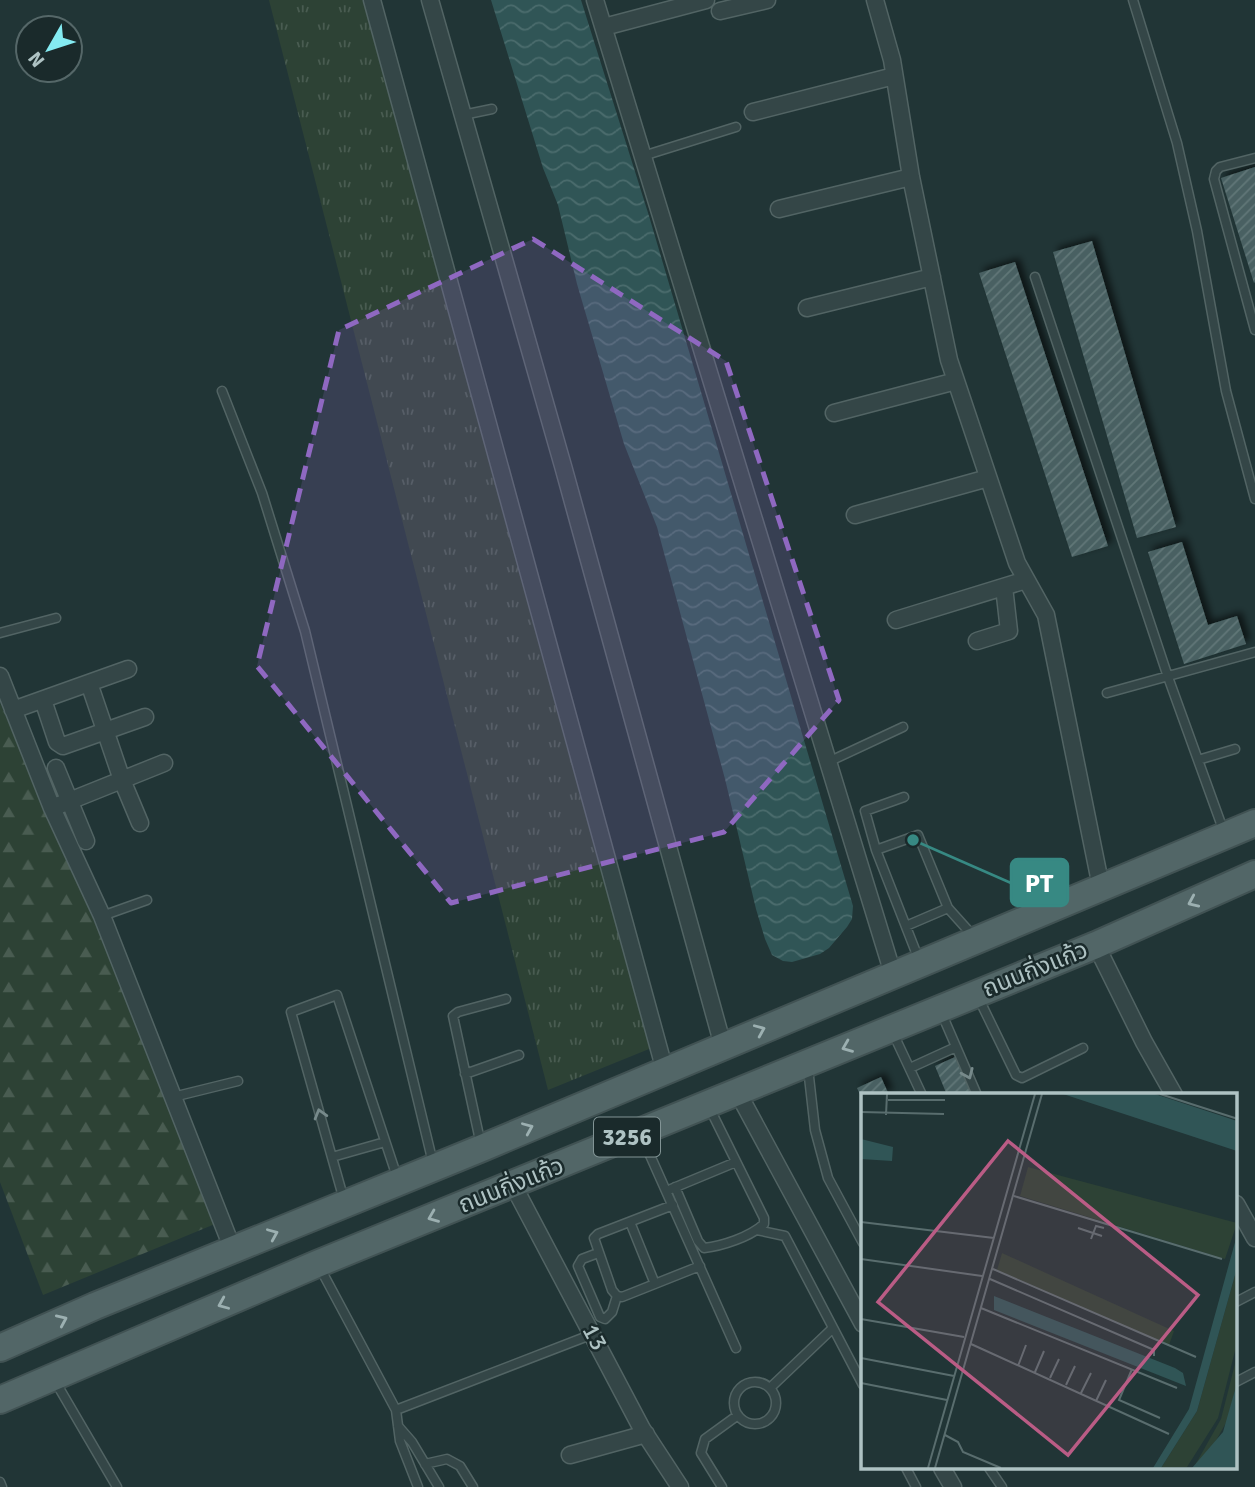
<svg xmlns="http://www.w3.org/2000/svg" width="1255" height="1487" viewBox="0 0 1255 1487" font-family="Signika,'Noto Sans Thai',sans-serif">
	<defs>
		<pattern id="grass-tufts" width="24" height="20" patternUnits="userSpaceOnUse" patternTransform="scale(1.75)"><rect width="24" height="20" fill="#2d4235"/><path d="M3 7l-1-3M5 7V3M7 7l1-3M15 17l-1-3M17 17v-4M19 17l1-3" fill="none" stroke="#495c51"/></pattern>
		<pattern id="forest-firs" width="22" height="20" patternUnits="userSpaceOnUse" patternTransform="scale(1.75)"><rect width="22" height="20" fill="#2d4235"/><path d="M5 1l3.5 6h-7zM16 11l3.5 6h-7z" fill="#495c51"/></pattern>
		<pattern id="water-waves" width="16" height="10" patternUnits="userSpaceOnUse" patternTransform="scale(1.75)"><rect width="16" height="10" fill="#305556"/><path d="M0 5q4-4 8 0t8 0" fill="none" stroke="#4b6c6d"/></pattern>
		<pattern id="building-hatch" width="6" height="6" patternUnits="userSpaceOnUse" patternTransform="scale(1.75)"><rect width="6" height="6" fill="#496162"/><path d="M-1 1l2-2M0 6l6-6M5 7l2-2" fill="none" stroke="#617677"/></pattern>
		<filter id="shadow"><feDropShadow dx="4.5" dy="-4.5" stdDeviation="3.5" flood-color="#0009"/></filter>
	</defs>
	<rect width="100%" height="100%" fill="#213536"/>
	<!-- grass -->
	<path fill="url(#grass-tufts)" d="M269,0H366L654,1047L548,1090Z"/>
	<!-- forest -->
	<path fill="url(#forest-firs)" d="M0,703L100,935L215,1224L43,1295L0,1182Z"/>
	<!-- water -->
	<path fill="url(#water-waves)" d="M491,0H581L649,216L853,906L852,919L847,927L829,948L820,954L792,962L783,961L772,955L765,939L756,909L725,779L657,527L624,444L577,284L558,205L543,168Z"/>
	<!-- building -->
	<path fill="url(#building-hatch)" filter="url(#shadow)" d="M1255,167V282L1254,283L1221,178Z
		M1092,241L1176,527L1137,538L1053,252Z
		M1015,262L1108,546L1072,557L979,273Z
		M1182,542L1208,625L1237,616L1246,644L1184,664L1148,552Z
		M955,1057L972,1095H947L935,1066Z
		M881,1077L889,1095H863V1101L857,1088Z"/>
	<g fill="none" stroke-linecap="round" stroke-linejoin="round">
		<defs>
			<path id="service" d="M1133,0L1177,143L1197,231L1226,391L1255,499
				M463,115L492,109
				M643,156L736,127
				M1255,158L1220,167L1216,171L1214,179L1255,330
				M1035,277L1168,677L1224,832
				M222,391L262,493L305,631L433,1163
				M0,633L56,618
				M1107,693L1255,652
				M1198,760L1235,749
				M828,762L903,727
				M876,850L865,811L904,797
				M102,916L147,900
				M906,926L948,908
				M919,960L876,850L918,835L948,908L974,937
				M978,997L1016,1075L1022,1078L1083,1048
				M941,1012L977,1095
				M892,1031L922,1095
				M808,1068L815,1130L828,1178L863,1243
				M910,1068L956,1047
				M465,1074L519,1055
				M173,1097L238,1081
				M641,1135L736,1348
				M481,1145L453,1016L458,1012L506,999
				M332,1157L385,1142
				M675,1187L698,1241L704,1248C722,1246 750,1237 764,1224V1218L709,1107
				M671,1189L736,1162
				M344,1200L291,1012L337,995L398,1180
				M673,1205L598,1234L594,1238L612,1290L617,1296L622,1297L700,1266
				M630,1222L655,1284
				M757,1230L785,1236L863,1385
				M598,1253L582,1259L578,1266L600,1317L605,1319L612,1312L617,1296
				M320,1268L396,1410L400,1441L418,1487
				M1236,1302L1255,1292
				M55,1381L117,1487
				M734 1403a21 21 0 1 1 42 0a21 21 0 1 1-42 0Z
				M1236,1382L1255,1372
				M770,1388L833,1328
				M396,1410L593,1334
				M398,1426L412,1442L439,1487
				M425,1464L447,1459L460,1466L473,1487
				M906,1468L916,1487
				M989,1468L1002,1487
				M0,1482L2,1487
				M722,1487L701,1453L705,1439L738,1415"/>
			<path id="minor" d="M372,0L665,1071
				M430,0L563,466L723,1046
				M595,0L893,974
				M875,0L892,60L911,177L949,360L1017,563L1046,615L1101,887
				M720,11L767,0
				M604,27L706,0
				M753,112L894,76
				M779,209L911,177
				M807,308L932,277
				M834,413L956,381
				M855,515L988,478
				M896,620L1026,580
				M977,641L1009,631L1004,587
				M0,676L52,808L102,916L233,1250
				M89,683L122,780L140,823
				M43,700L57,742L63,746L145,717
				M13,710L128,669
				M56,768L86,841
				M52,808L164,763
				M1096,945L1144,1042L1174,1095
				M738,1093L863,1324
				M513,1185L642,1429L680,1487
				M1236,1204L1255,1238
				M570,1455L646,1434
				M942,1468L953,1487"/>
			<path id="primary" d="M0,1348L95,1306L482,1148L1255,823
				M0,1400L317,1264L1096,945L1255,874"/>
		</defs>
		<!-- service casing -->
		<use href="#service" stroke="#526464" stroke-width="11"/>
		<!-- minor casing -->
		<use href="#minor" stroke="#526464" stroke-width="19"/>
		<!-- primary casing -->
		<use href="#primary" stroke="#415253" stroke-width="30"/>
		<!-- service -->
		<use href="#service" stroke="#344647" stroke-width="8"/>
		<!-- minor -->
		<use href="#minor" stroke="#344647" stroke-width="16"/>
		<!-- primary -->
		<use href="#primary" stroke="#526667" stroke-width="26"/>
	</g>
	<!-- one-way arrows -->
	<defs><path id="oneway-chevron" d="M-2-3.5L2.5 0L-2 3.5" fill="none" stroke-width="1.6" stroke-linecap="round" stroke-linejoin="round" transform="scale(1.75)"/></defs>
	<g stroke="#9cb0b1">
		<use href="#oneway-chevron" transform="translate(1193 902) rotate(156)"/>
		<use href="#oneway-chevron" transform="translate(760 1030) rotate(-23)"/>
		<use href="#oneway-chevron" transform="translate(847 1047) rotate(158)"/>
		<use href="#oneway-chevron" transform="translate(528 1128) rotate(-23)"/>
		<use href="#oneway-chevron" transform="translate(433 1217) rotate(158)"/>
		<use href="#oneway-chevron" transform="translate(273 1234) rotate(-23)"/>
		<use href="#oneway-chevron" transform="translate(223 1304) rotate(157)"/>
		<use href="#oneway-chevron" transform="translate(62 1320) rotate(-24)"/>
	</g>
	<g stroke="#778a8b">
		<use href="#oneway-chevron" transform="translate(968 1074) rotate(66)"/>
		<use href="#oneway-chevron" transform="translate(320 1114) rotate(-106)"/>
	</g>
	<!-- marked area -->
	<path fill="#8f68c1" fill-opacity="0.2" stroke="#8f68c1" stroke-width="5" stroke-dasharray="14 9" stroke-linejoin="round" d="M533,239L726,361L839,700L724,832L451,903L257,666L339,330Z"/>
	<g text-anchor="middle" stroke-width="5" stroke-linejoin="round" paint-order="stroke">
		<!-- shield labels -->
		<rect fill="#1a2a2b" stroke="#829495" stroke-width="2" x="594" y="1117.5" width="66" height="39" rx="5"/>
		<g font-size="23" font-weight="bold" fill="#aec2c3">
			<text x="627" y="1145">3256</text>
		</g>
		<!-- street labels -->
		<g font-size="24" fill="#aec2c3" stroke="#1a2a2b">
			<text transform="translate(1035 969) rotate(-22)" y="8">ถนนกิ่งแก้ว</text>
			<text transform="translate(511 1185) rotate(-22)" y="8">ถนนกิ่งแก้ว</text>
			<text transform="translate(595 1337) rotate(62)" y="8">13</text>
		</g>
	</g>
	<!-- overview -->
	<g transform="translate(861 1093)">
		<rect width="376" height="376" fill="#213536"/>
		<path d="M141,160L313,238L308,252L136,177ZM376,175V250L357,325L326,374L300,375L336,318ZM376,263V290L366,328L348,360L333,374L360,326Z" fill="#2d4235"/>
		<path d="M167,74L376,130L364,166L159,103Z" fill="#2d4235"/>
		<path d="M202,1H294L358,22L376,28V58ZM0,46L32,54L31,68L0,66ZM376,142V175L336,318L300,375H292L328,316ZM133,203L314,275L322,280L325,293L133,217ZM376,290V375H331L362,339Z" fill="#305556"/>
		<path fill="none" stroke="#596d6e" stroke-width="2" d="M299,1L377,26M27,7H84M0,19L83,21M25,22L26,1M153,103L361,166M0,129L133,145M217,135L241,143M230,146L235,133L243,135M0,166L121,183M132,176L335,264M129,186L293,257V263M120,215L316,295M0,226L103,244M110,251L308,341M0,265L93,283M157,273L165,252M271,276L258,307L299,325M174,279L183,258M189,285L198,266M0,290L86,307M205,292L214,273M220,300L230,280M235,308L245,287M84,342L97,349L102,359L140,375M67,375L174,1M74,375L181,1"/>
		<path fill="#ba5c85" fill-opacity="0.15" stroke="#ba5c85" stroke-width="3.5" d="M147,48L337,202L207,362L17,209Z"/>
		<rect width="376" height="376" fill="none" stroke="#aec2c3" stroke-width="3.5"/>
	</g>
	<!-- callouts -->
	<path fill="none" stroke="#378983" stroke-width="2.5" d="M913 840L1011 883"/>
	<circle fill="#378983" stroke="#1a2a2b" stroke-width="2.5" cx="913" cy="840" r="7"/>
	<rect fill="#378983" stroke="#378983" stroke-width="2.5" x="1011" y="859" width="57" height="47" rx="7"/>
	<g font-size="26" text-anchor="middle" font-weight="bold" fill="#fff">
		<text x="1039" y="892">PT</text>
	</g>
	<!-- north arrow -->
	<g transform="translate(49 49) rotate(231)"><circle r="33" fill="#1a2a2b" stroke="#556768" stroke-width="2"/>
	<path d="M0-5L12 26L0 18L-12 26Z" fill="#84ebf2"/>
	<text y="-10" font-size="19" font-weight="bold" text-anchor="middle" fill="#aec2c3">N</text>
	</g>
</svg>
